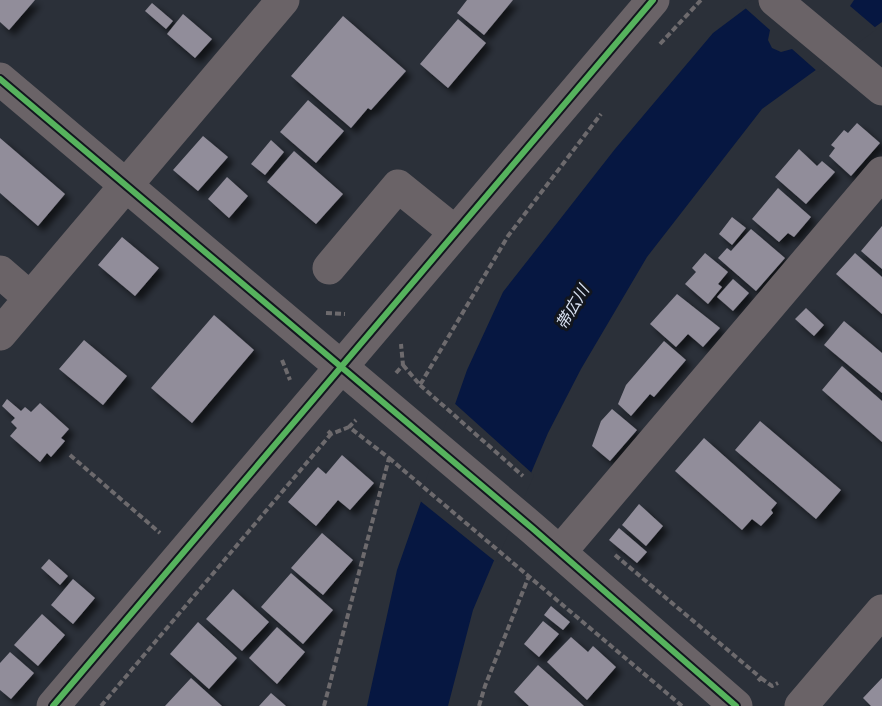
<svg xmlns="http://www.w3.org/2000/svg" width="882" height="706" viewBox="0 0 882 706" font-family="Rubik,'Noto Sans JP',sans-serif">
	<defs>
		<filter id="shadow"><feDropShadow dx="5.5" dy="5.5" stdDeviation="3" flood-color="#0009"/></filter>
	</defs>
	<rect width="100%" height="100%" fill="#2b3039"/>
	<!-- water -->
	<path fill="#061741" d="M757,0H882V22L762,109L647,257L581,369L548,433L473,610L448,706H367L397,570L467,370L503,292L615,149L713,33Z"/>
	<!-- pier -->
	<path fill="#2b3039" d="M752,0H854L850,6L877,29L818,72L792,49L781,52L772,48L768,40L770,30L743,6Z
		M453,402L534,475L496,562L419,500Z"/>
	<!-- building -->
	<path fill="#918d9a" filter="url(#shadow)" d="M0,0H35L9,30L0,22Z
		M467,0H513L484,35L457,13Z
		M152,3L173,21L166,29L145,11Z
		M183,14L212,39L195,58L167,34Z
		M343,16L406,71L371,110L368,108L351,128L291,76Z
		M458,19L486,43L448,88L420,64Z
		M308,100L344,131L316,163L280,132Z
		M857,123L880,143L851,176L829,156L835,148L831,145L844,130L848,133Z
		M203,136L228,157L198,191L173,170Z
		M0,138L65,194L38,226L0,193Z
		M271,140L284,152L265,175L251,164Z
		M799,149L817,166L822,161L835,172L806,204L775,177Z
		M294,151L343,194L316,224L267,182Z
		M227,177L248,196L229,218L208,199Z
		M778,188L811,217L794,237L788,233L779,242L752,219Z
		M732,217L746,228L732,245L719,234Z
		M882,226V269L861,251Z
		M751,229L785,258L756,291L718,258L727,248L731,251Z
		M122,237L159,268L135,296L98,265Z
		M705,253L728,272L718,284L722,287L708,304L685,284L696,272L692,268Z
		M855,253L882,277V314L836,274Z
		M733,279L749,293L733,311L717,297Z
		M677,294L720,328L703,347L688,334L676,347L650,324Z
		M806,308L824,325L814,336L795,319Z
		M214,315L254,350L192,423L151,388Z
		M844,321L882,353V393L824,345Z
		M84,340L127,376L103,405L59,369Z
		M664,341L686,360L654,397L650,394L631,416L618,404L626,385Z
		M842,366L882,401V442L822,390Z
		M7,399L21,411L25,407L31,412L40,403L69,429L61,438L65,441L51,457L47,453L40,462L10,436L17,428L11,422L15,418L2,406Z
		M612,409L637,430L610,461L592,446L601,421Z
		M760,421L841,490L816,519L735,450Z
		M704,438L777,503L771,510L773,513L761,526L752,519L742,530L675,471Z
		M342,455L374,483L350,510L338,500L316,526L288,502L318,467L326,474Z
		M639,504L663,526L646,546L622,525Z
		M619,528L647,552L637,563L609,540Z
		M322,533L353,560L323,595L291,568Z
		M49,559L68,576L60,585L41,568Z
		M291,573L333,610L303,644L261,607Z
		M73,579L95,598L73,624L51,605Z
		M233,589L269,622L242,651L206,619Z
		M551,606L570,622L563,630L544,615Z
		M42,614L65,635L38,666L14,645Z
		M543,621L559,634L539,657L524,644Z
		M198,622L237,658L209,689L170,654Z
		M277,627L305,652L277,684L249,658Z
		M571,637L588,652L593,646L616,667L587,700L547,662Z
		M10,652L34,673L11,699L0,690V663Z
		M538,665L584,706H529L514,692Z
		M191,678L222,706H165Z
		M882,678V706H871L863,698Z
		M271,693L286,706H259Z"/>
	<g fill="none" stroke-linecap="round" stroke-linejoin="round">
		<!-- path -->
		<path stroke="#6d6a6d" stroke-width="4" stroke-dasharray="6 3" stroke-linecap="butt" d="M660,44L701,0
			M326,313L345,314
			M282,360L290,380
			M403,365L420,385L508,236L601,114
			M396,373L403,365L401,344
			M420,385L523,476
			M328,431L331,434L349,427
			M70,455L160,533
			M389,458L682,706
			M615,555L761,678L757,682
			M761,678L772,686L778,683
			M101,706L331,434
			M324,706L389,458L349,427L356,420
			M479,706L485,686L529,576"/>
		<!-- minor -->
		<path stroke="#6a6367" stroke-width="33" d="M775,0L882,89
			M0,79L532,528L736,706
			M329,268L398,186L455,232
			M0,272L30,298
			M0,334L283,0
			M560,552L882,173
			M53,706L653,0
			M801,706L882,611"/>
		<defs>
			<path id="cycleway" d="M0,79L532,528L736,706
				M53,706L653,0"/>
		</defs>
		<!-- cycleway casing -->
		<use href="#cycleway" stroke="#12161e" stroke-width="10"/>
		<!-- cycleway -->
		<use href="#cycleway" stroke="#56b35d" stroke-width="6"/>
	</g>
	<g text-anchor="middle" stroke-width="6" stroke-linejoin="round" paint-order="stroke">
		<!-- water labels -->
		<g font-size="16" font-style="italic" fill="#d7e0f0" stroke="#12161e">
			<text transform="translate(572 307) rotate(-59)" y="6">帯広川</text>
		</g>
	</g>
</svg>
